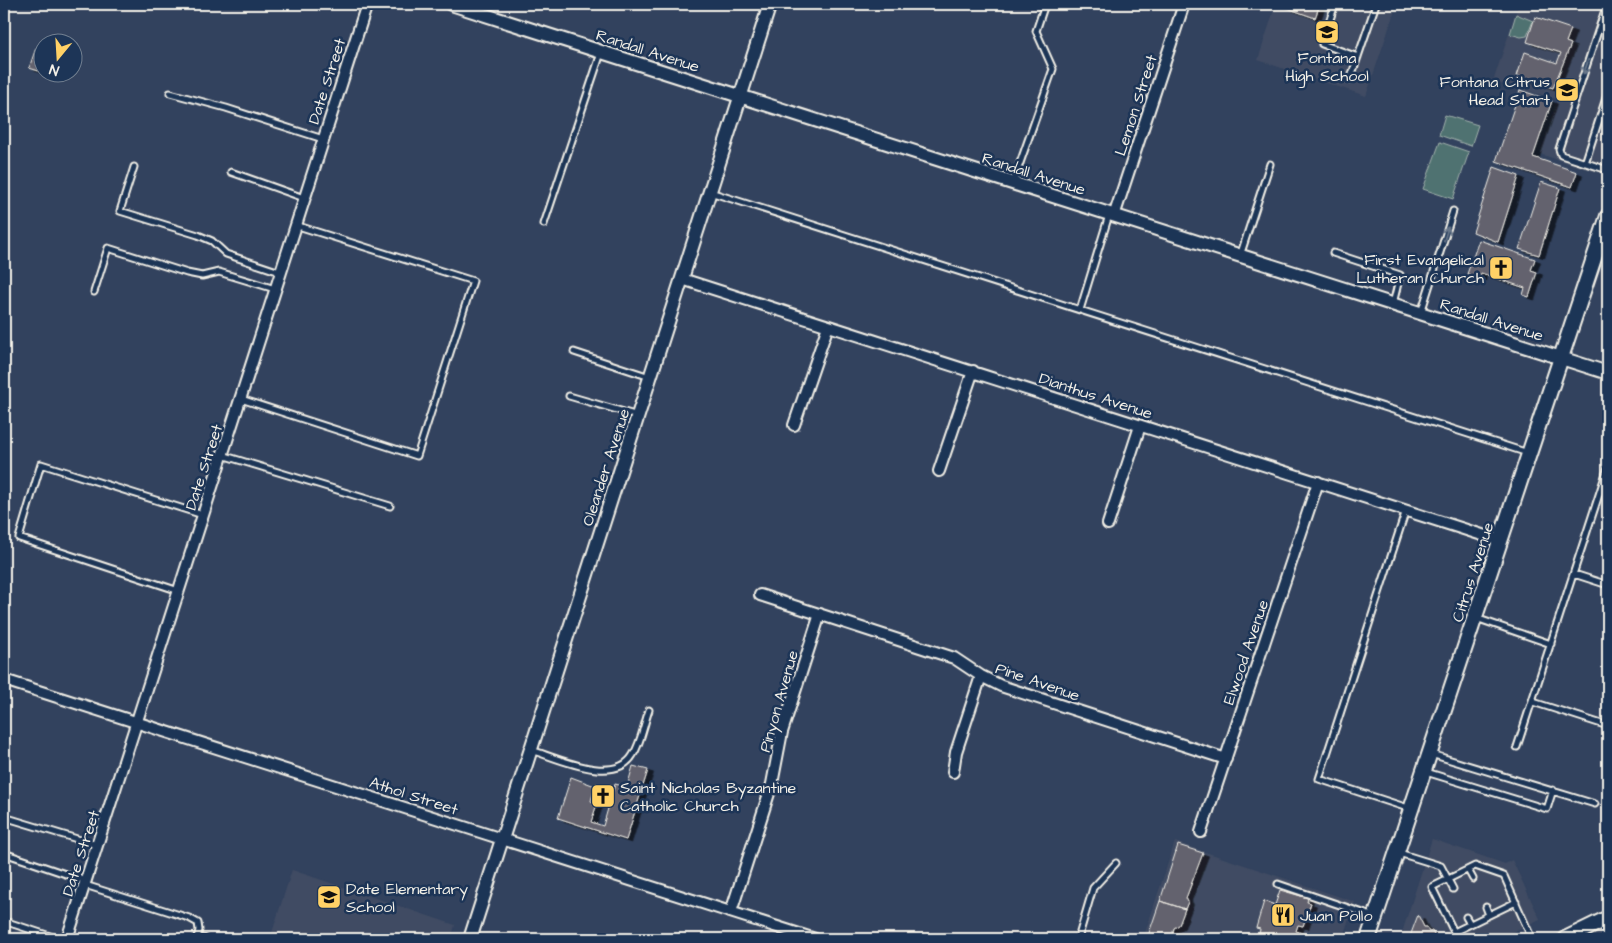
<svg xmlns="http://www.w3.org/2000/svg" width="1612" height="943" viewBox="0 0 1612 943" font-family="'Architects Daughter',sans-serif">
	<defs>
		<filter id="shadow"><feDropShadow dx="5.5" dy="3" stdDeviation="0" flood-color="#0009"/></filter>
	</defs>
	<rect width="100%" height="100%" fill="#32425e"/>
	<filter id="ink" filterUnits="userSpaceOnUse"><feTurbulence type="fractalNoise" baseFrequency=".02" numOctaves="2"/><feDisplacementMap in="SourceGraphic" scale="10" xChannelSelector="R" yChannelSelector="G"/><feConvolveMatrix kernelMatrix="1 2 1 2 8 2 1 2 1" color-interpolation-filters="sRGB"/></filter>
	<g filter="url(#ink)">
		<!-- built -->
		<path fill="#414c63" d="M1276,4H1397L1366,96L1258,60Z
			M1519,4H1608V137L1597,172L1540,154L1557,99L1493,82Z
			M1432,839L1505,864L1512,860L1540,919L1498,939H1400Z
			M1175,842L1355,902L1342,939H1143Z
			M292,870L455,925L451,939H270Z"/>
		<!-- green -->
		<path fill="#507271" stroke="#a2b2ac" d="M1516,14L1533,21L1527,36L1521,37L1510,34Z
			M1445,115L1478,125L1471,146L1439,135Z
			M1440,142L1469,152L1453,199L1423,189Z"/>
		<!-- building -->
		<path fill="#64626e" stroke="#f4f1e8" filter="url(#shadow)" d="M1289,4H1320L1315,18L1287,8Z
			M1535,17L1571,29L1566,42L1571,44L1553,88L1517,76L1525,52L1557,63L1561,53L1527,42Z
			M36,48L42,50V72L29,68Z
			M1520,90L1552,101L1533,157L1577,172L1572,187L1496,161Z
			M1494,167L1519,176L1498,242L1473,232Z
			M1541,182L1560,188L1539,255L1519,249Z
			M1479,240L1535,259L1531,270L1537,272L1529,297L1523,295L1525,288L1481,273L1480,278L1467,274Z
			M633,766L648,770L626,840L558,818L571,777L595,786L591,801L597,804L591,822L603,826L615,784L627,787Z
			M1178,845L1203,853L1186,898L1188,902L1185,909L1160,901Z
			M1280,890L1308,898L1307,902L1311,903L1303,926L1298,925L1296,931L1301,933L1299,939H1274L1259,935L1260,929L1256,928L1264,901L1275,905Z
			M1160,901L1185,909L1179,925L1174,928L1171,939H1147Z
			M1418,915L1424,927H1426L1429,932L1432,931L1436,939H1409Z"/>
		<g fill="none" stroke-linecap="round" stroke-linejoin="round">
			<defs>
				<path id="service" d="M1335,4L1322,44L1358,57
					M1607,4L1559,149L1561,155L1608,170
					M1350,80L1376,4
					M170,93L226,108L323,139
					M1585,163L1608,92
					M134,167L120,211L198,235L212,241L226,254L280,272
					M231,172L304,198
					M1013,183L1053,69L1036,31L1045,4
					M710,192L1528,453
					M544,224L601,53
					M1333,253L1400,275L1393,304
					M1240,256L1270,164
					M94,292L108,248L187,273L202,276L219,272L275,289
					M1080,310L1109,215
					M1421,313L1453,211
					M574,352L650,377
					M569,396L638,416
					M241,399L417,456L473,281L295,225
					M222,455L390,506
					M1406,510L1319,779L1411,809
					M1574,574L1608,585
					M179,591L19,538L41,464L203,515
					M1476,618L1551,644
					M1533,702L1608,726
					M1517,747L1608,467
					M531,750C557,758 615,786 633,755C641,743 644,724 649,710
					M1431,754L1595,804
					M1426,772L1547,809L1553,790
					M4,817L97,845
					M4,853L86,881
					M1399,853L1441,866L1453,889
					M1468,870L1473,879
					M1278,884L1375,917
					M85,885L189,918L198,923L199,930L197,939
					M1516,902L1454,932L1432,887L1475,866L1504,876L1532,939
					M1486,907L1489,915
					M1466,917L1470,924
					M4,921L59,939
					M197,936L206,939
					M1078,939L1093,888L1116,863"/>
				<path id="minor" d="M1114,216L1184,4
					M682,279L1501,541
					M794,425L828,326
					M939,471L973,371
					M1108,524L1140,426
					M760,595L954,658L981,676L1001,686L1226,759
					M4,680L815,939
					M953,772L956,752L981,676
					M1201,832L1318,482
					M731,912L772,784L782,732L820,614
					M67,939L367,4"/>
				<path id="tertiary" d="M451,4L1608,373
					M470,939L770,4"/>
				<path id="secondary" d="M1368,939L1608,216
					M1565,939L1608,918"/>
			</defs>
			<!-- service casing -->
			<use href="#service" stroke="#f4f1e8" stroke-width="9"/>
			<!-- minor casing -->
			<use href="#minor" stroke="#f4f1e8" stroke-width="14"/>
			<!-- tertiary casing -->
			<use href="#tertiary" stroke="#f4f1e8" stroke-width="16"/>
			<!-- secondary casing -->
			<use href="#secondary" stroke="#f4f1e8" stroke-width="18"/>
			<!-- service -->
			<use href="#service" stroke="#1d3557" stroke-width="5"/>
			<!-- minor -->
			<use href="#minor" stroke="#1d3557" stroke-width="10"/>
			<!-- tertiary -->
			<use href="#tertiary" stroke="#1d3557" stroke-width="12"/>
			<!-- secondary -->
			<use href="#secondary" stroke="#1d3557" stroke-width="14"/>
		</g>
		<!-- one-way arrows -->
		<defs><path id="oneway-shaft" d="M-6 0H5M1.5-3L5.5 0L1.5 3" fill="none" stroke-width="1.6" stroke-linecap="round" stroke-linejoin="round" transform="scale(1.25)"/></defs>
		<g stroke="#68778a">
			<use href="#oneway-shaft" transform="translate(1586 67) rotate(108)"/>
			<use href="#oneway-shaft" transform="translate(1446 234) rotate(-73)"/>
		</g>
	</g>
	<!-- icons -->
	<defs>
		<symbol id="school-square" viewBox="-11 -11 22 22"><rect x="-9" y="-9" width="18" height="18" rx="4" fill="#ffd166" stroke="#1d3557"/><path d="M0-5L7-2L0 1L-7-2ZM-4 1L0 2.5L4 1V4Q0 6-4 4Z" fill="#111"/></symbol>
		<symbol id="church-square" viewBox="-11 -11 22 22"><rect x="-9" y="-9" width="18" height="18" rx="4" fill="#ffd166" stroke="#1d3557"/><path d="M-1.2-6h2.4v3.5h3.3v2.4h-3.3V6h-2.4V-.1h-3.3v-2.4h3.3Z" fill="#111"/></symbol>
		<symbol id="restaurant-square" viewBox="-11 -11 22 22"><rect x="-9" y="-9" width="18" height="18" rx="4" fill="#ffd166" stroke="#1d3557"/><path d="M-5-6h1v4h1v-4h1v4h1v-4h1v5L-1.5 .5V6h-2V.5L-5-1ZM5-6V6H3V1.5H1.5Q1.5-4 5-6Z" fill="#111"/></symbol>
	</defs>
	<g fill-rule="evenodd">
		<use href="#school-square" x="1313" y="18" width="28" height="28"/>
		<use href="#school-square" x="1553" y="76" width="28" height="28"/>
		<use href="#church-square" x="1487" y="254" width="28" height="28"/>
		<use href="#church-square" x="589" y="782" width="28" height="28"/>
		<use href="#school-square" x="315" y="883" width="28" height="28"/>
		<use href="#restaurant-square" x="1269" y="901" width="28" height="28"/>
	</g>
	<g text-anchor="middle" stroke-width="5" stroke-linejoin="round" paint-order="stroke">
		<!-- street labels -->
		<g font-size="16" fill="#f4f1e8" stroke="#1d3557">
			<text transform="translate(648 50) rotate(18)" y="6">Randall Avenue</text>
			<text transform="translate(326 81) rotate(-72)" y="6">Date Street</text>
			<text transform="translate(1135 105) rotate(-72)" y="6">Lemon Street</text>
			<text transform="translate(1034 173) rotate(18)" y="6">Randall Avenue</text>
			<text transform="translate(1492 319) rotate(18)" y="6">Randall Avenue</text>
			<text transform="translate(1096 395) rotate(18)" y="6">Dianthus Avenue</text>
			<text transform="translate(203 467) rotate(-72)" y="6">Date Street</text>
			<text transform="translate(605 467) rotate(-72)" y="6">Oleander Avenue</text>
			<text transform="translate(1472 572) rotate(-72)" y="6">Citrus Avenue</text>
			<text transform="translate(1245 652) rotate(-71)" y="6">Elwood Avenue</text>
			<text transform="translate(1038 681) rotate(19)" y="6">Pine Avenue</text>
			<text transform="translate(778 701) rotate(-74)" y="6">Pinyon Avenue</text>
			<text transform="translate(414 795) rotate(18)" y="6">Athol Street</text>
			<text transform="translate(80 853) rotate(-72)" y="6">Date Street</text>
		</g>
		<!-- poi labels -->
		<g font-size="16" fill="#f4f1e8" stroke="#1d3557" text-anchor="start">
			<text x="1327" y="63" text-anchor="middle">Fontana<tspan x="1327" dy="18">High School</tspan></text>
			<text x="1550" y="87" text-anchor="end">Fontana Citrus<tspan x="1550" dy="18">Head Start</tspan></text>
			<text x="1484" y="265" text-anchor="end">First Evangelical<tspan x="1484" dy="18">Lutheran Church</tspan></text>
			<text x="620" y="793">Saint Nicholas Byzantine<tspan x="620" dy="18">Catholic Church</tspan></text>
			<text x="346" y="894">Date Elementary<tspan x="346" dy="18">School</tspan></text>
			<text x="1300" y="921">Juan Pollo</text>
		</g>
	</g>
	<!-- margin -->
	<rect width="1612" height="943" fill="none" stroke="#1d3557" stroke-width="20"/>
	<rect x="10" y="10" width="1592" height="923" fill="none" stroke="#f4f1e8" stroke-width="2" filter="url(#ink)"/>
	<!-- north arrow -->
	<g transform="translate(58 58) rotate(198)"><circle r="24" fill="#1d3557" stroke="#738091"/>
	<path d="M0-4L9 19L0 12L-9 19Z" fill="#ffd166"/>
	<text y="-8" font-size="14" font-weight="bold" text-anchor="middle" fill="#f4f1e8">N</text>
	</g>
</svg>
